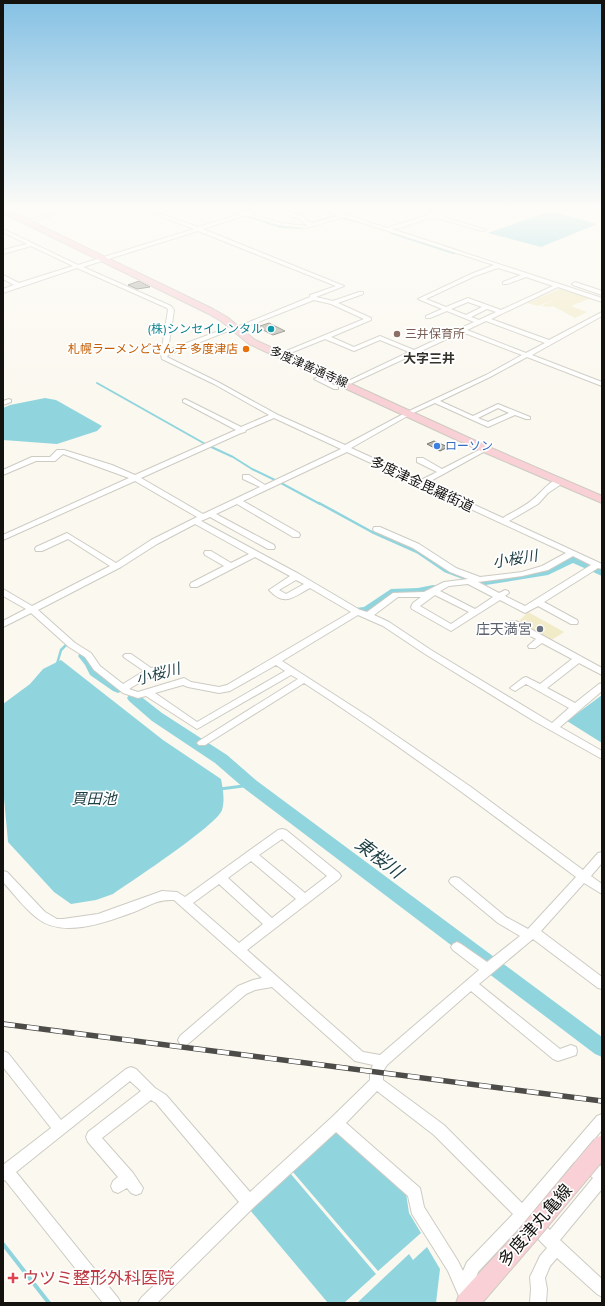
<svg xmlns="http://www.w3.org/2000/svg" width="605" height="1306" viewBox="0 0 605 1306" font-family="Mulish,'Noto Sans JP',sans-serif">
	<rect width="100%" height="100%" fill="#faf8ef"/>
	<!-- green -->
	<path fill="#f1ebc8" d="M562,288L591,298L571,306L587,312L575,318L553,306L548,307L541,306L553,300L538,306L527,303Z
		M528,612L564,632L550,641L517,623Z"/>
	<!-- water -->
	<path fill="#90d5de" d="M550,211L597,224L541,247L488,233Z
		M45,398L56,400L102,426L97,431L57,444L3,440V408L10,405Z
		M61,660L163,740L221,779C223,789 225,800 222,810C217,825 132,881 113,894L96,900L71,904L54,892L8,842L3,787V704L30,684L43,669Z
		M602,695V743L567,721Z
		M338,1131L406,1193L409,1213L421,1233L378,1271L292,1171L334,1132Z
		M290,1173L376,1274L344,1303H328L250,1210Z
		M427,1247L440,1269L436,1303H357L409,1254L413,1260Z"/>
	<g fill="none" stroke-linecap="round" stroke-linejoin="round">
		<!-- stream-far3 -->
		<path stroke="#90d5de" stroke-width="2" d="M97,383L207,445L233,457L252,469L277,481
			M279,482L320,504"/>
		<!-- stream-far2 -->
		<path stroke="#90d5de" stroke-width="2.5" d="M319,503L372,532L417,552L445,571L469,580
			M57,664L61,650L67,644"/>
		<!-- stream-far1 -->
		<path stroke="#90d5de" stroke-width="3" d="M220,789L251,785"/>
		<!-- stream -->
		<path stroke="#90d5de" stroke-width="4" d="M3,1244L49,1303"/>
		<!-- river -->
		<path fill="#90d5de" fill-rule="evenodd" d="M223,209H234L281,224L301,225L339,214L362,221L358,223L339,218L301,229L280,228Z
			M391,230H397L459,250L460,252L456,254H453L391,234Z
			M573,554L602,567V576L573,563L548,575L486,585L481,584L480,581L481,578L486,577L540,569Z
			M433,585L438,586L440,589L438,592L418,596H399L372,614H355L353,611L355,608L364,607L391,589L418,588Z
			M85,652C96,655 96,663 102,670C107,676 117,680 123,685L125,688L123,691L118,693L113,691L90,675L85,665L78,656L80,653Z
			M134,693L139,695L162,713L227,755L257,781L602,1037V1057L595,1054L245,789L215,763L152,721L129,701L127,698L129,695Z"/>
	</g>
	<!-- building -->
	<path fill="#b9b8af" stroke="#7a7971" d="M139,281L150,287L137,289L128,285Z
		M269,323L285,331L273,335L257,327Z
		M434,441L448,447L440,451L427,444Z"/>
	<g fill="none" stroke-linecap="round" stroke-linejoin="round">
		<defs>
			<path id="minor" d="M67,209H74L28,222L26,221Z
				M141,209H147L198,227L241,214L228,209C234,209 242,213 248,212C254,211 258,209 264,209L251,214L280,223L306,226L308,225L303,223L300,219L272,209H279L304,217L307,221L313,223L339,216L321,209C327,209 335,213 341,212C347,211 351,209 357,209L344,214L387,228L428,215L411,209H418L486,230L482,231L433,217L400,228L392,229L602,298V302L558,287L491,319L549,340L602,312V316L532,355L602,382V386L527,357L490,377L440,401L473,416L498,404L530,417V419H526L515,415L488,427L435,403L411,414L351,448L421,480L437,472L417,462V458H423L442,469L483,448H487V450L427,483L503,518C512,512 524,507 532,500C541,494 551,477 563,479V483L548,493L538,504L509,521L602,564V569L598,568L544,602L577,620L578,622L577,624H571L538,606L525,613L500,600L451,631L412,609L411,607L413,603L421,597H398L374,615L389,622L431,650L552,723L569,708L526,684L515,691L510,688L523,678L526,677L540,684L572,659L542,643L535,648H529L528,646L536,639L510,625L509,623L510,621H516L602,668V675L579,663L547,688L575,703L599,684L602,683V691L560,727L602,751V759L534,721L425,654L383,626L358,615L282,661L369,717L471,787L583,870L598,853L602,852V863L591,876L602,884V894L584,883L541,931L602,977V989L598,988L533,939L479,984L560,1049L571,1045L576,1047L577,1051L576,1055L558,1061L553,1059L471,991L387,1065L383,1071V1080L444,1125L522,1203L597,1116L602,1114V1130L583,1152L602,1167V1189L560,1240L602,1279V1297L597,1294L557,1258L550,1266L545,1278L547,1289L546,1303H530L531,1289L530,1277L540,1256L547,1248L523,1224L478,1272C474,1282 473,1293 478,1303H462L448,1271L412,1214L408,1196L336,1132L254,1207L157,1303H138L141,1298L239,1202L156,1103L151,1100L102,1138L133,1173L143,1188L141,1193L136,1195L131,1193L127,1188L118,1193L113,1191L111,1186L113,1181L118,1177L88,1142L86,1137L88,1132L141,1091L130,1081L16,1172L118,1298L121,1303H103L5,1180L3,1181V1165L51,1128L3,1067V1051L8,1053L61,1120L126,1069L131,1067L136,1069L155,1088L166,1095L250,1192L331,1118L370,1080V1071L373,1065L355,1061L272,987L255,990L246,994L188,1044L184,1046L180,1044L178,1040L180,1036L238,986L253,980L262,978L174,900C157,899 149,906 134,912C106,922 63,939 37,918C24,908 14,894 3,882V871L7,872L45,912L57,919H63L98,914L162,891L177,892L185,897L278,830L282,829L286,830L339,873L341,876L339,879L247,950L363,1052L380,1055L479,970L453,950L451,947L453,944L457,942L461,944L487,962L520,936L498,923L451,884L449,881L451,878L455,877L459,878L506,917L528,929L576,877C487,810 398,744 304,683L205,745H199L197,743L199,741L298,679L291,675L197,729L146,696L138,698L123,693L94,670L85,657L69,647L31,613L3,627V621L26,609L3,596V589L32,606L110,566L68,539L42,551H36L35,549L36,547L67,533L116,563L151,540L197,517L135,481L3,540V535L129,478L63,454L55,461H36L3,475V470L32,457H50L57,450H64L112,465L135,475L236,430L183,402V400L185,399L241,427L269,415L214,384L162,359L161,354L168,310L167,308L77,268L3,293V289L14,285L3,279V275L19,283L73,266L31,246L3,254V250L27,244L3,232V229L78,265L194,229ZM246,215L279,225L306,228L344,217L494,265L471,274L418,299L442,309L426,316V318H430L447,311L474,322L414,350L380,336L354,347L331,337L371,320V318L338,303L363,294V292H359L333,301L316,297L344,286L203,229ZM198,231L336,286L310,295V297L237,327L232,326L168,350L174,310L171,306L83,267ZM498,268L521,275L503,282V284H507L526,277L553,286L501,310L468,298L446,307L426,299L475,276ZM314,300L331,304L364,319L279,354V356H283L325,339L354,351L380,340L409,352L344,383V385H348L462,332L522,355L486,375L407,412L345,445L278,415L218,382L167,357L168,355L233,329L238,330ZM468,302L482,307L466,315L451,309ZM487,309L496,312L479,320L471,317ZM486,321L545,343L526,353L467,330ZM498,408L509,413L488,422L478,418ZM274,418L341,449L265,485L249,475H243V479L260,487L203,514L141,478L241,433L245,432L246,430ZM347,452L566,553L542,566L522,572L480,577L456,568L419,544L380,527H374L373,529L374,531L413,548L450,572L468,579L444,582L424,592L393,593L367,612L360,610L299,574L201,521L210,517L268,549H274L275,547L274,545L216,514L237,504L293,537H299L300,535L299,533L243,501ZM195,524L249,554L231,563L211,551H205L204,553L205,555L224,566L191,583L190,585L191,587H197L255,557L290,576L269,590C285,607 293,597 310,588L351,612L227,685L219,687L191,682L184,678L138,692L129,689L154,674L160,669L158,667L151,668L131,654H125L123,656L125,658L144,671L123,684L100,666L91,653L75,643L38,610L121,567L157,544ZM573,556L591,565L525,606L505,596L509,593L508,591L505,590L499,593L478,582L522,576L548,570ZM296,580L304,584L286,594L279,590ZM468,584L493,597L475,609L440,591L449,586ZM435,595L469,612L451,624L420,606ZM276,665L285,671L197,722L155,693L183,685L188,687L219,693L230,691ZM282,839L327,876L305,893L259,855ZM251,861L296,899L272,918L228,878ZM219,884L263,924L239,943L193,903ZM377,1091L434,1135L513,1214L467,1262L463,1271L458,1261L424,1207L420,1188L346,1123ZM574,1162L593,1178L550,1230L532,1213Z
				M575,282L602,291V295L573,285L572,284Z
				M324,374L329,375L322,379L338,387V389H334L314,379Z
				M9,399L11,400V402L3,405V401Z"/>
			<path id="secondary" d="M3,209H6L213,309L227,317L255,340L489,447L602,496V503L481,451L249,344L221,321L207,313L3,213Z
				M525,1227L532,1231L536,1238L532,1245L482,1303H456L459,1295L518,1231Z"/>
		</defs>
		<!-- minor casing -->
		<use href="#minor" stroke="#cdcbc2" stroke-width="2"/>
		<!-- secondary casing -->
		<use href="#secondary" stroke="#cdcbc2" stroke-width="2"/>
		<!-- minor -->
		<use href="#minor" fill="#fff" fill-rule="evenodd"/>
		<!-- secondary -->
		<use href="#secondary" fill="#f8d0d5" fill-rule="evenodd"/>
		<defs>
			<path id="rail" d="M3,1024L602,1101"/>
		</defs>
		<!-- rail casing -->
		<use href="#rail" stroke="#4e4c48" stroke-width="5.5"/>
		<!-- rail -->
		<use href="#rail" stroke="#fff" stroke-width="4" stroke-dasharray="12" stroke-linecap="butt"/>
		<defs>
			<path id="secondary-bridge" d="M525,1238L602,1146"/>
		</defs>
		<!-- secondary-bridge casing -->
		<use href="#secondary-bridge" stroke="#cdcbc2" stroke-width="22" stroke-linecap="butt"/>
		<!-- secondary-bridge -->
		<use href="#secondary-bridge" stroke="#f8d0d5" stroke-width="20"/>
	</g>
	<!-- sky -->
	<linearGradient id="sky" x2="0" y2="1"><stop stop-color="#85c1e4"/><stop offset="0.53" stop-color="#fdfcf8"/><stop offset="1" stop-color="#fdfcf8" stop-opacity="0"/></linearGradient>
	<rect width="605" height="392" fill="url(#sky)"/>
	<!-- markers -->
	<circle fill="#0f9aa8" stroke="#fff" stroke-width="1.5" cx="271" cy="329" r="4"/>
	<circle fill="#8d6e63" stroke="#fff" stroke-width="1.5" cx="397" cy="334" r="4"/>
	<circle fill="#e8710a" stroke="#fff" stroke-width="1.5" cx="246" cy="349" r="4"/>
	<circle fill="#3f7fe0" stroke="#fff" stroke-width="1.5" cx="437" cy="446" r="4"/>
	<circle fill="#6b7280" stroke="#fff" stroke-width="1.5" cx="540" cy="629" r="4"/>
	<path fill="#e0444e" stroke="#fff" stroke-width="1.5" d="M11 1272h4v4h4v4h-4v4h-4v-4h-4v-4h4z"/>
	<g text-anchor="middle" stroke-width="3.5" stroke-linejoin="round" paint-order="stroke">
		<!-- far-culture labels -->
		<g font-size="12" fill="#0d838f" stroke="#fff" text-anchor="end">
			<text x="263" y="333">(株)シンセイレンタル</text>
		</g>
		<!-- far-education labels -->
		<g font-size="12" fill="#785e54" stroke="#fff" text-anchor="start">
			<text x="405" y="338">三井保育所</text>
		</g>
		<!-- far-food labels -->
		<g font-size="12" fill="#c56008" stroke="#fff" text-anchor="end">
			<text x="238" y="353">札幌ラーメンどさん子 多度津店</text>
		</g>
		<!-- far-street labels -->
		<g font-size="12" fill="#13120f" stroke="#fff">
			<text transform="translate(309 367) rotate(24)" y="4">多度津善通寺線</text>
		</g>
		<!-- far-shop labels -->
		<g font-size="12" fill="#366cbe" stroke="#fff" text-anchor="start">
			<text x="445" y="450">ローソン</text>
		</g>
		<!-- far-quarter labels -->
		<g font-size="13" font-weight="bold" fill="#33322b" stroke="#fff">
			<text x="429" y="363">大字三井</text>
		</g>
		<!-- street labels -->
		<g font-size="14" fill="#13120f" stroke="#fff">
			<text transform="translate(422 484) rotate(25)" y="5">多度津金毘羅街道</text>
		</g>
		<!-- worship labels -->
		<g font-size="14" fill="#5b616d" stroke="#fff" text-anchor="end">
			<text x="532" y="634">庄天満宮</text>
		</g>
		<!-- water labels -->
		<g font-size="15" font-style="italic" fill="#1c3d42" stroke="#fff">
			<text transform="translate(515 559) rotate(-9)" y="5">小桜川</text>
			<text transform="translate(158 674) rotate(-15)" y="5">小桜川</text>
			<text x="94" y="804">買田池</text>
		</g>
		<!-- near-street labels -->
		<g font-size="17" fill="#13120f" stroke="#fff">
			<text transform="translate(535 1225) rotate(-49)" y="6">多度津丸亀線</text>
		</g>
		<!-- near-health labels -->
		<g font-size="17" fill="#be3a42" stroke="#fff" text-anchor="start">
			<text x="22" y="1284">ウツミ整形外科医院</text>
		</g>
		<!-- near-water labels -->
		<g font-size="18" font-style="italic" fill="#1c3d42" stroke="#fff">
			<text transform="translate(379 858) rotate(37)" y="6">東桜川</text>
		</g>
	</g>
	<!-- border -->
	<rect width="605" height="1306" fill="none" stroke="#13120f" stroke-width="8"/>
</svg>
